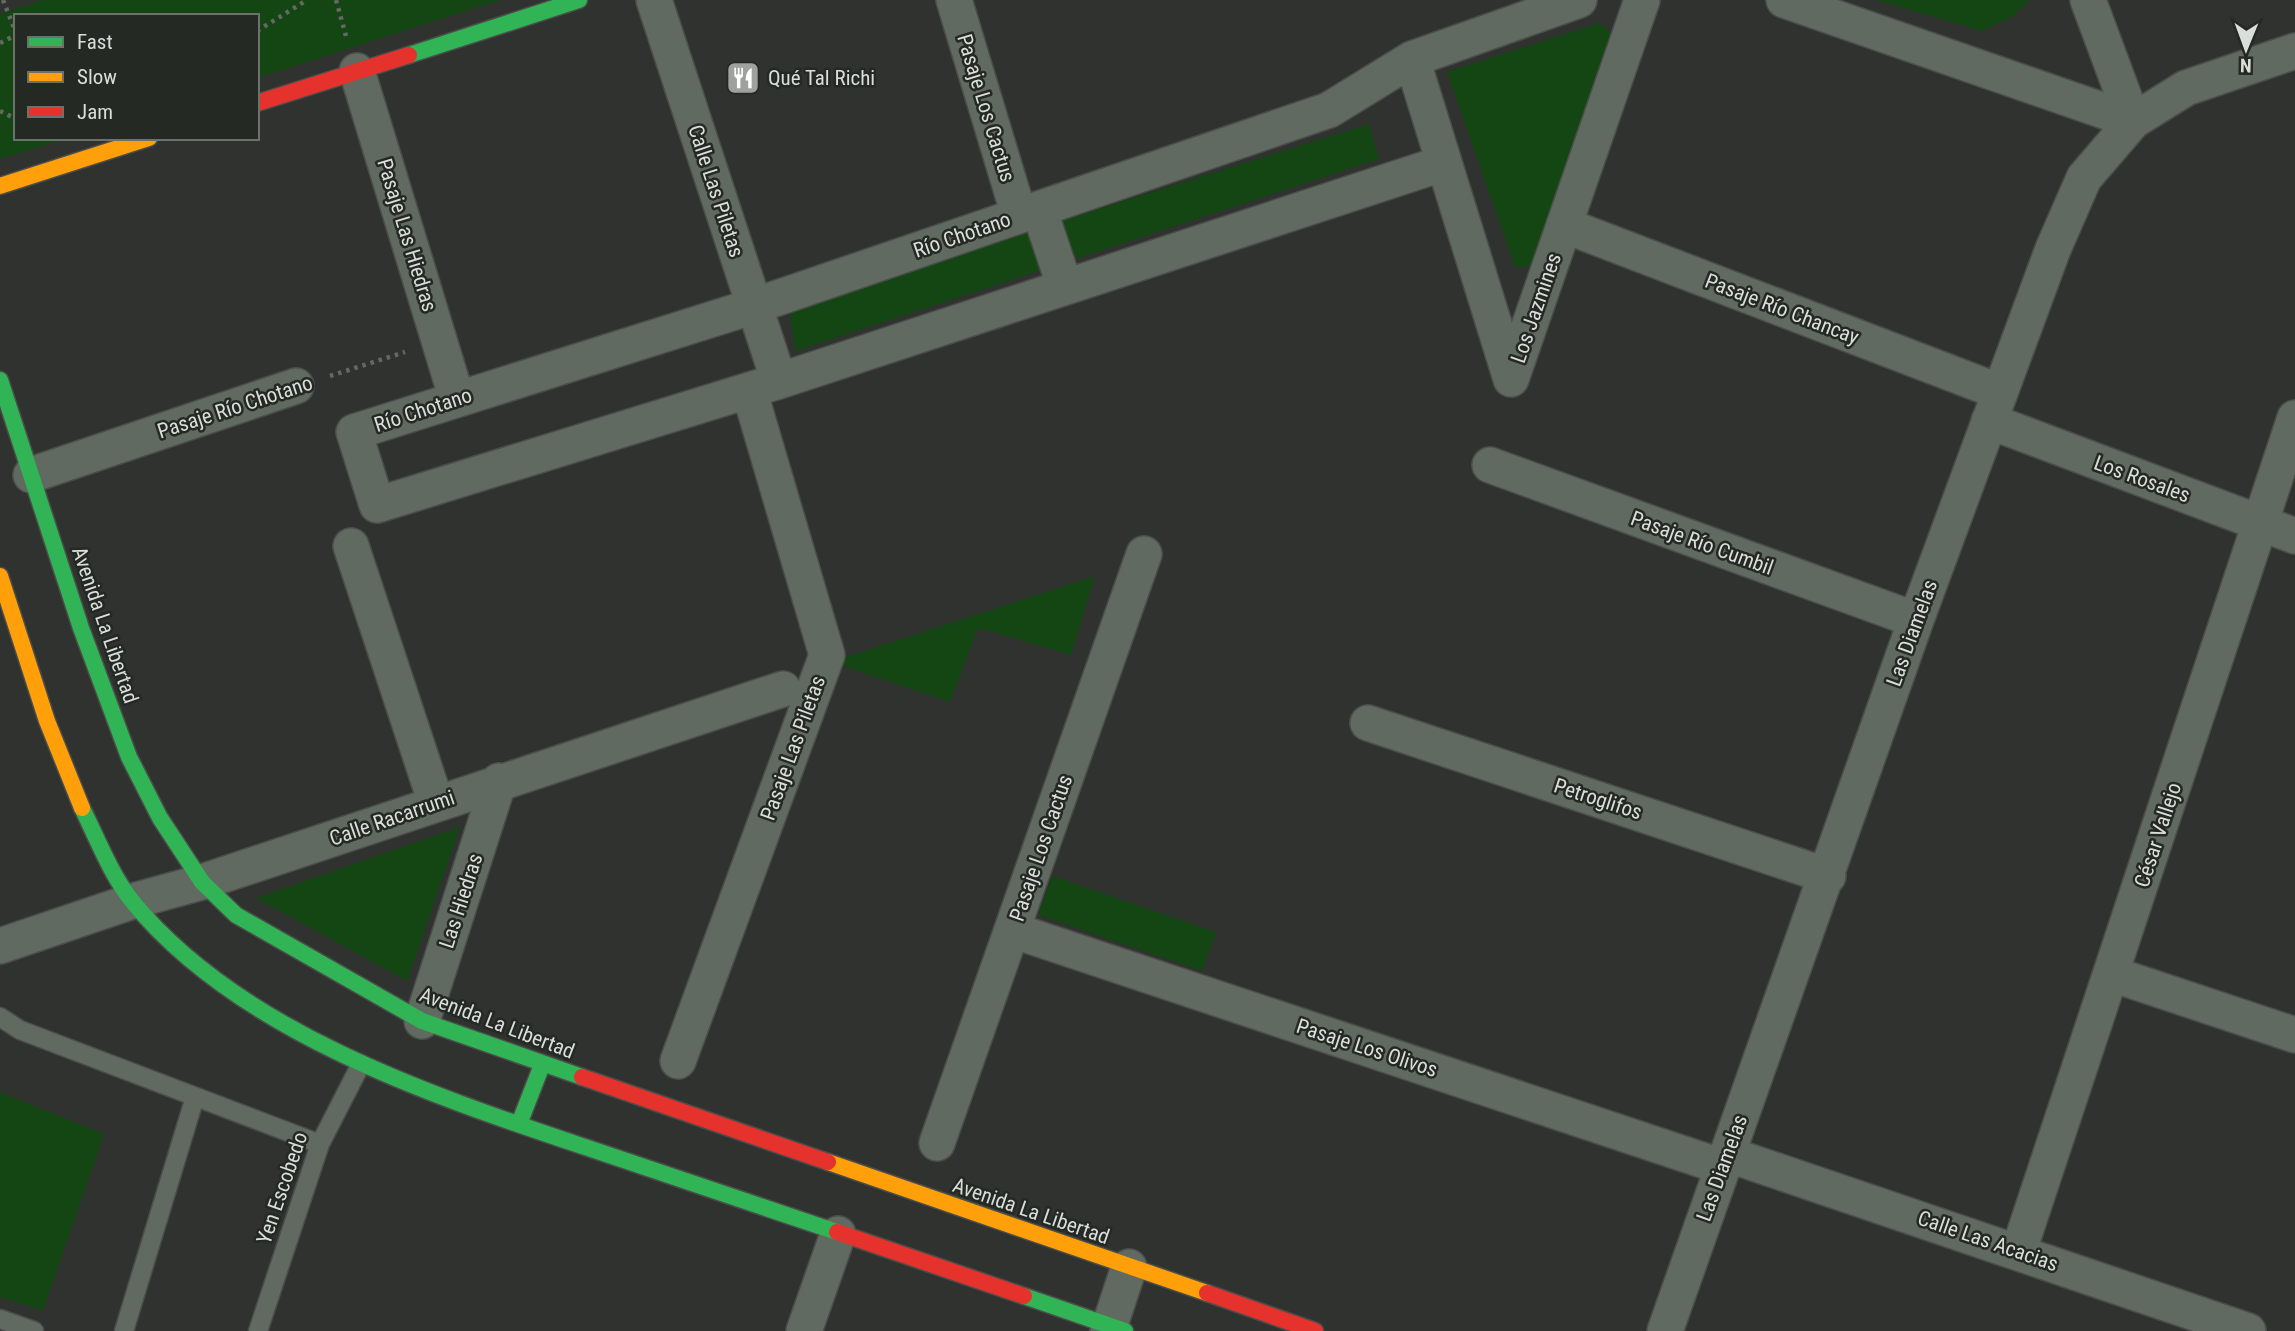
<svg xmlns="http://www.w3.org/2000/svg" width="2295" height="1331" viewBox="0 0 2295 1331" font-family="'Roboto Condensed',sans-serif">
	<rect width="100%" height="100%" fill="#2f322e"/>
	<!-- green -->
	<path fill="#144613" d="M42,0H500L257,78V16H16V138H68L0,159V14Z
		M1876,0H2030L2013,16L1982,31Z
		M1599,23L1617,37L1536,266L1515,267L1447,72Z
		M1369,124L1379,159L795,351L789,306Z
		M1095,576L1071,655L978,628L950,702L831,662Z
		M460,827L407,981L256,898Z
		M1052,876L1216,932L1202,971L1038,915Z
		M0,1092L104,1134L43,1311L0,1297Z"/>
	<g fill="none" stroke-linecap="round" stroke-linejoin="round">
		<defs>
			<path id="lane" d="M0,1017L20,1030L320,1144
				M0,1319L34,1331
				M124,1331L195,1097
				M258,1331L320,1144L361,1064"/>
			<path id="street" d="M654,0L779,381
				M954,0L1019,215
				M1784,0L2133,121
				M2088,0L2133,121
				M1412,59L1511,379
				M357,71L457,399
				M1444,163L779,381L377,505L354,432L754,306L1329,110L1412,59L1579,0
				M1039,209L1065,287
				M1564,225L2000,392
				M1511,379L1642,0
				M1989,421L2295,536
				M1490,465L1916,620
				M31,475L296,386
				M351,546L436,803
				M1368,723L1828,876
				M1012,930L1723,1167
				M0,946L133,901L202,882L783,689
				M2112,974L2295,1035
				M422,1021L499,781
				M678,1061L827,655L749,390
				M937,1143L1144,554
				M1727,1154L2248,1331
				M2019,1250L2295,418
				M804,1331L838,1234
				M1108,1331L1129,1267
				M1665,1331L1916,620L2053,249L2084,178L2133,121L2186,88L2295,51"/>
			<path id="fast" d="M409,55L579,0
				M0,380L81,628L129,757L160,818L202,882L236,915L422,1021L582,1077
				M82,808C97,838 111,875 132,901C240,1034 439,1098 597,1151C677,1178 757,1205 837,1232
				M519,1124L542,1065
				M1024,1296L1125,1331"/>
			<path id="slow" d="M0,186L149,138
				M0,576L47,721L82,808
				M828,1162L1207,1293"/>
			<path id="jam" d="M257,103L409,55
				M582,1077L828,1162
				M837,1232L1024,1296
				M1207,1293L1315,1331"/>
		</defs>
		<!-- lane casing -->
		<use href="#lane" stroke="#4a4d4a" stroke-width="21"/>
		<!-- street casing -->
		<use href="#street" stroke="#4a4d4a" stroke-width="38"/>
		<!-- fast casing -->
		<use href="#fast" stroke="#4a4d4a" stroke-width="19"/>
		<!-- slow casing -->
		<use href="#slow" stroke="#4a4d4a" stroke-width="19"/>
		<!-- jam casing -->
		<use href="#jam" stroke="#4a4d4a" stroke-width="19"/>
		<!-- path -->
		<path stroke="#636862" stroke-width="4.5" stroke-dasharray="3.5 5" stroke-linecap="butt" d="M3,0L16,33
			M336,0L346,36
			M257,31L307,0
			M0,43L16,35
			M0,111L16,119
			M330,376L405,352"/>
		<!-- lane -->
		<use href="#lane" stroke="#616a61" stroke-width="18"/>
		<!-- street -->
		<use href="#street" stroke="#616a61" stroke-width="35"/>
		<!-- fast -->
		<use href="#fast" stroke="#30b455" stroke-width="16"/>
		<!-- slow -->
		<use href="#slow" stroke="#ff9f0a" stroke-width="16"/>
		<!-- jam -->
		<use href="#jam" stroke="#e5322d" stroke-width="16"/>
	</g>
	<!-- icons -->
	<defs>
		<symbol id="restaurant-square" viewBox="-11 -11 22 22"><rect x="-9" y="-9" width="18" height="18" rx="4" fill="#9ea29e" stroke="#242923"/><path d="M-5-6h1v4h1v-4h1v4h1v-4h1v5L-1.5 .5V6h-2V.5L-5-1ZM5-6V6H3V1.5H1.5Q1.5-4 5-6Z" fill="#fff"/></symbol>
	</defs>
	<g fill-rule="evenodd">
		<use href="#restaurant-square" x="724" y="59" width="38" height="38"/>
	</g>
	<g text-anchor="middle" stroke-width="5" stroke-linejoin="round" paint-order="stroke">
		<!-- poi labels -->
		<g font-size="21" fill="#dadeda" stroke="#242923" text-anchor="start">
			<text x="768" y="85">Qué Tal Richi</text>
		</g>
		<!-- street labels -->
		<g font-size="21" fill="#dadeda" stroke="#242923">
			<text transform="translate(986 108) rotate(73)" y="7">Pasaje Los Cactus</text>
			<text transform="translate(716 191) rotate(72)" y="7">Calle Las Piletas</text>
			<text transform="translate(407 235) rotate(73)" y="7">Pasaje Las Hiedras</text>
			<text transform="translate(962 235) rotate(-19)" y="7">Río Chotano</text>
			<text transform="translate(1536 308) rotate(-71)" y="7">Los Jazmines</text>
			<text transform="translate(1782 309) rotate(21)" y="7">Pasaje Río Chancay</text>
			<text transform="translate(235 407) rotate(-18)" y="7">Pasaje Río Chotano</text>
			<text transform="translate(423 410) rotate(-18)" y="7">Río Chotano</text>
			<text transform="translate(2142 479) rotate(20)" y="7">Los Rosales</text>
			<text transform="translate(1702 543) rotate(20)" y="7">Pasaje Río Cumbil</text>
			<text transform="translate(105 625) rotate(71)" y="7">Avenida La Libertad</text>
			<text transform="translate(1912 633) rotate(-70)" y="7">Las Diamelas</text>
			<text transform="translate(793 748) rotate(-70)" y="7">Pasaje Las Piletas</text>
			<text transform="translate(1598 799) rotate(18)" y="7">Petroglifos</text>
			<text transform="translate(392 818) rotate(-19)" y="7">Calle Racarrumi</text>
			<text transform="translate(2158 835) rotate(-72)" y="7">César Vallejo</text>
			<text transform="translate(1041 848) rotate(-71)" y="7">Pasaje Los Cactus</text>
			<text transform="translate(461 901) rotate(-72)" y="7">Las Hiedras</text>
			<text transform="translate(497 1023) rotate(21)" y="7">Avenida La Libertad</text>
			<text transform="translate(1367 1048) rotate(18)" y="7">Pasaje Los Olivos</text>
			<text transform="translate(1722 1168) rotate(-70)" y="7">Las Diamelas</text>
			<text transform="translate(282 1188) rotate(-71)" y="7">Yen Escobedo</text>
			<text transform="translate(1031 1211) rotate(19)" y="7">Avenida La Libertad</text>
			<text transform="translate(1988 1241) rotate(19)" y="7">Calle Las Acacias</text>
		</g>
	</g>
	<!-- legend -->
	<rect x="14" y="14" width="245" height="126" fill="#242923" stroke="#6d716c" stroke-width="2"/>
	<rect x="28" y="37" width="35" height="10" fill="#30b455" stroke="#6d716c" stroke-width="2"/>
	<text x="77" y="49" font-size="21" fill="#dadeda">Fast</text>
	<rect x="28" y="72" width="35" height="10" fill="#ff9f0a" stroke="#6d716c" stroke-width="2"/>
	<text x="77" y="84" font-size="21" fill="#dadeda">Slow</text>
	<rect x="28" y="107" width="35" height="10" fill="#e5322d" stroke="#6d716c" stroke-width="2"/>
	<text x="77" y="119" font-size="21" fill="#dadeda">Jam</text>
	<!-- north arrow -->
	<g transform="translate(2246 49) rotate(181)" stroke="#242923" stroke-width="5" paint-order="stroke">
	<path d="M0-5L12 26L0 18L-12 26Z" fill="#dadeda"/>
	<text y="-10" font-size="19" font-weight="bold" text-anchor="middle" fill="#dadeda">N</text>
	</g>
</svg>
